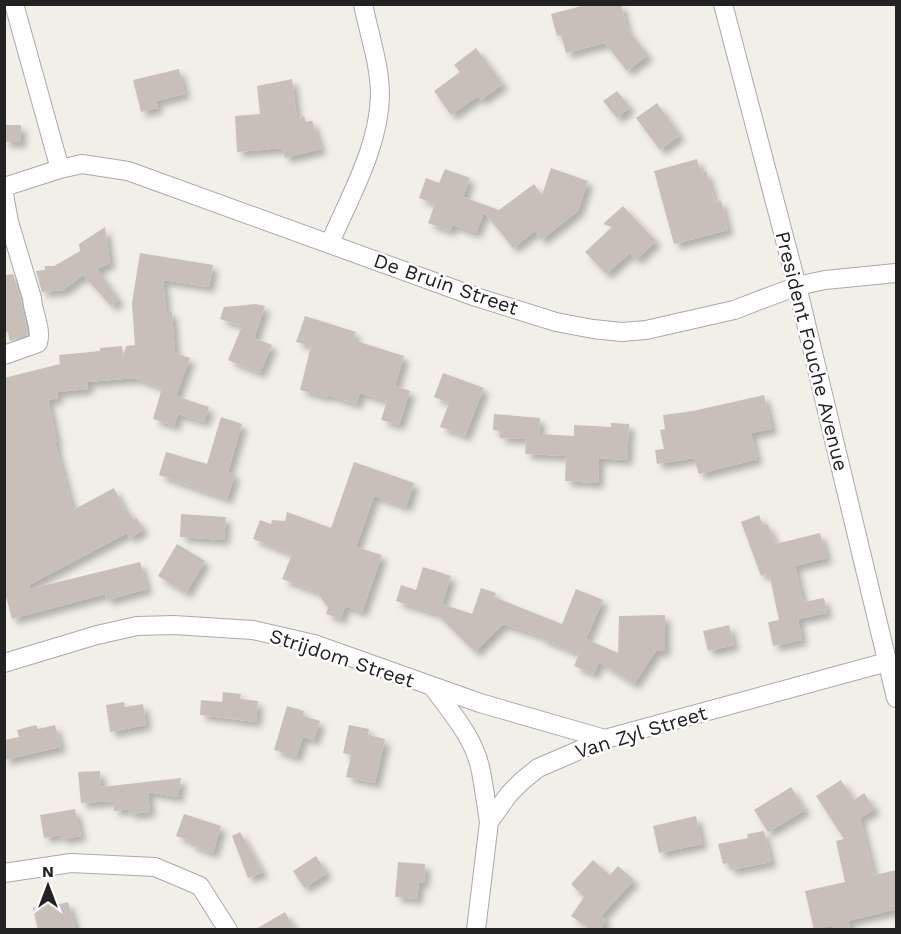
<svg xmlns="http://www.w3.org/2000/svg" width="901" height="934" viewBox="0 0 901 934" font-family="'Work Sans',sans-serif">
	<defs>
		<filter id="shadow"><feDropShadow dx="5.5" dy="5.5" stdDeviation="3" flood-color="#0004"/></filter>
	</defs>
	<rect width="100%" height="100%" fill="#f2efe9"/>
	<!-- building -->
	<path fill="#c7bfb8" filter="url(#shadow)" d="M589,4H621L627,29L648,55L627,71L605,43L566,53L561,35L557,36L551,14Z
		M476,48L503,84L481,100L478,96L451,115L434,91L460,72L454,65Z
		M179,69L185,94L156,101L158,108L141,112L133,80Z
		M292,79L297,119L304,116L306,122L312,121L321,149L285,158L282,148L237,152L235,116L260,114L257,86Z
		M617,91L630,107L617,118L603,101Z
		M657,103L680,135L660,150L636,118Z
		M4,125H21V142H4Z
		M697,159L701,173L706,171L715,202L721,201L728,230L674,244L654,171Z
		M551,168L588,181L578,211L541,240L535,231L513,248L484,212L476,233L452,225L450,231L428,223L435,204L419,198L426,178L439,183L445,169L470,178L463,197L499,210L534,184L542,195Z
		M623,206L656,241L636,260L630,253L606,274L585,252L612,227L603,224Z
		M105,227L110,263L97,269L119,300L111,306L83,275L63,290L42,292L36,271L45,270V266H54L80,251L79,244Z
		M140,253L213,265L209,287L163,280L166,312H172L175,353L190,358L176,396L209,407L204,422L178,414L174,426L153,419L162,388L135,378L87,382L88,389L57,392L58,398L48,400L57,443H55L73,510L114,488L125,510L127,509L133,520L137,518L143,530L130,538L127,533L29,585L30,589L140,562L147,589L107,600L105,594L12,619L4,589V378L60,364L59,355L100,351V348L122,346L123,359L126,346L135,345L132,303Z
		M13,274L21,300L28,335L10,341L8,332L4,333V275Z
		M256,304L265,306L254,338L272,345L260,373L228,360L242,326L220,319L224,307Z
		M305,316L356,332L353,340L404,356L395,386L410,391L399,425L381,420L387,401L360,393L356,404L328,395L327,397L300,390L311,346L296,342Z
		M443,373L484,388L465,436L440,427L449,403L434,397Z
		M764,395L772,429L751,433L757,459L699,474L694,458L657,464L655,450L664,449L660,430L665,429L663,415L693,411Z
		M494,414L540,418L539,434L574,436V425L611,427V423L629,424L627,460L599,458L598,483L565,481L566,456L525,454L526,439L500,438V431L493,430Z
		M221,417L242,424L228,472L235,474L227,499L159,475L166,452L207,464Z
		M354,462L414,483L406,507L374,496L356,547L382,555L362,612L345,606L341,619L326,614L328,608L317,592L282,579L292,554L253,539L260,520L271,524L272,520L285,521L287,512L331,528Z
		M181,514L226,517L224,540L180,537Z
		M759,515L763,525H768L775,544L820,533L827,558L795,566L803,602L824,598L827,613L798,619L802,640L773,646L768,622L779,620L769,573L761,576L741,522Z
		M177,544L205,561L186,593L158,576Z
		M423,567L451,576L442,604L472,614L481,588L496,593L494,597L562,624L576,589L603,600L586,639L618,653L619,616L665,615V651H656L634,684L599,662L594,674L574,666L579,654L540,638L541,636L503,624L475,652L437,614L396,601L401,585L416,590Z
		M729,625L734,645L708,651L703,631Z
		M223,692L241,694L240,699L258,701L256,722L200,715L201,700L222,702Z
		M124,702L125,707L143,704L146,725L110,732L106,705Z
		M287,706L304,711L303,716L320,721L314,740L303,737L296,757L274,750Z
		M36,725L38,729L55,725L61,747L4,760V740L19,737L17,730Z
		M349,725L369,729L368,735L385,739L375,783L346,777L351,755L343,753Z
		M100,771L101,787L181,778L178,797L148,792L150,812L130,814L129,809L114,811L113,801L81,803L78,772Z
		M841,780L854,800L864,793L875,809L860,818L874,875L897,870V909L848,921L850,927L840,930H834L833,925L814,930L805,891L845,882L836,841L844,839L816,796Z
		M791,787L805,810L768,832L754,810Z
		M75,809L81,836L62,839L61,835L44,838L40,815Z
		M184,814L221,826L213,853L190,845L191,841L176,836Z
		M696,816L702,844L659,853L653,826Z
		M764,831L771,862L730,870L729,863L723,864L718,844L748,838L747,834Z
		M240,832L263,872L248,878L232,836Z
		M316,856L327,873L304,888L293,871Z
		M593,860L610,875L618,866L634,880L601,916L606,920L600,930H591L571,916L584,897L571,884Z
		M398,862L425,864L424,883L419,882L417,899L395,897Z
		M68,902L75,927L65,930H38L33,908L50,903L51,906Z
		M285,912L295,930H254Z"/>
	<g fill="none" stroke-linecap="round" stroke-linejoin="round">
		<defs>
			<path id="street" d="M14,4L60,169
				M723,4L797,286L896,698
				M4,187L60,169L82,164L128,171L476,297L556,322L593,329L622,332L646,330L734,310L797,286L825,280L896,273
				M4,194L9,222L32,298C33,314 42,328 38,343L4,355
				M330,243C350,196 379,147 380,95C380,65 369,34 363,4
				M4,663L97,635L137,626L174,625L253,630L314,644L480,703L605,739
				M432,686C450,711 473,736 480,767C484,785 486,804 489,822
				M4,873L71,863L155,867L200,886L228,930
				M476,930L489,822L509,794L522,781L538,768L605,739L887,662"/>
		</defs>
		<!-- street casing -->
		<use href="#street" stroke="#a9a9a9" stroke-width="20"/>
		<!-- street -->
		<use href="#street" stroke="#fff" stroke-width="18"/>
	</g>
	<g text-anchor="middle" stroke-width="5" stroke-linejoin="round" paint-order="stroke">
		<!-- street labels -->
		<g font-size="20" fill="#222" stroke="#fff">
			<text transform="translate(446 284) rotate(19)" y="7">De Bruin Street</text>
			<text transform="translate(812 351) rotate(76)" y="7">President Fouche Avenue</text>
			<text transform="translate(342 658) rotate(18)" y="7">Strijdom Street</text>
			<text transform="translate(641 732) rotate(-17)" y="7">Van Zyl Street</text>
		</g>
	</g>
	<!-- border -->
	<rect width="901" height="934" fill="none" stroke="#222222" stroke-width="12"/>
	<!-- north arrow -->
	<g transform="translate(48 886)" stroke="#ffffff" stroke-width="4.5" paint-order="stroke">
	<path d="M0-4.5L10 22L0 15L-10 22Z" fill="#222222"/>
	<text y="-9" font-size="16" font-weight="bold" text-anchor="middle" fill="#222222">N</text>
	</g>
</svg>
